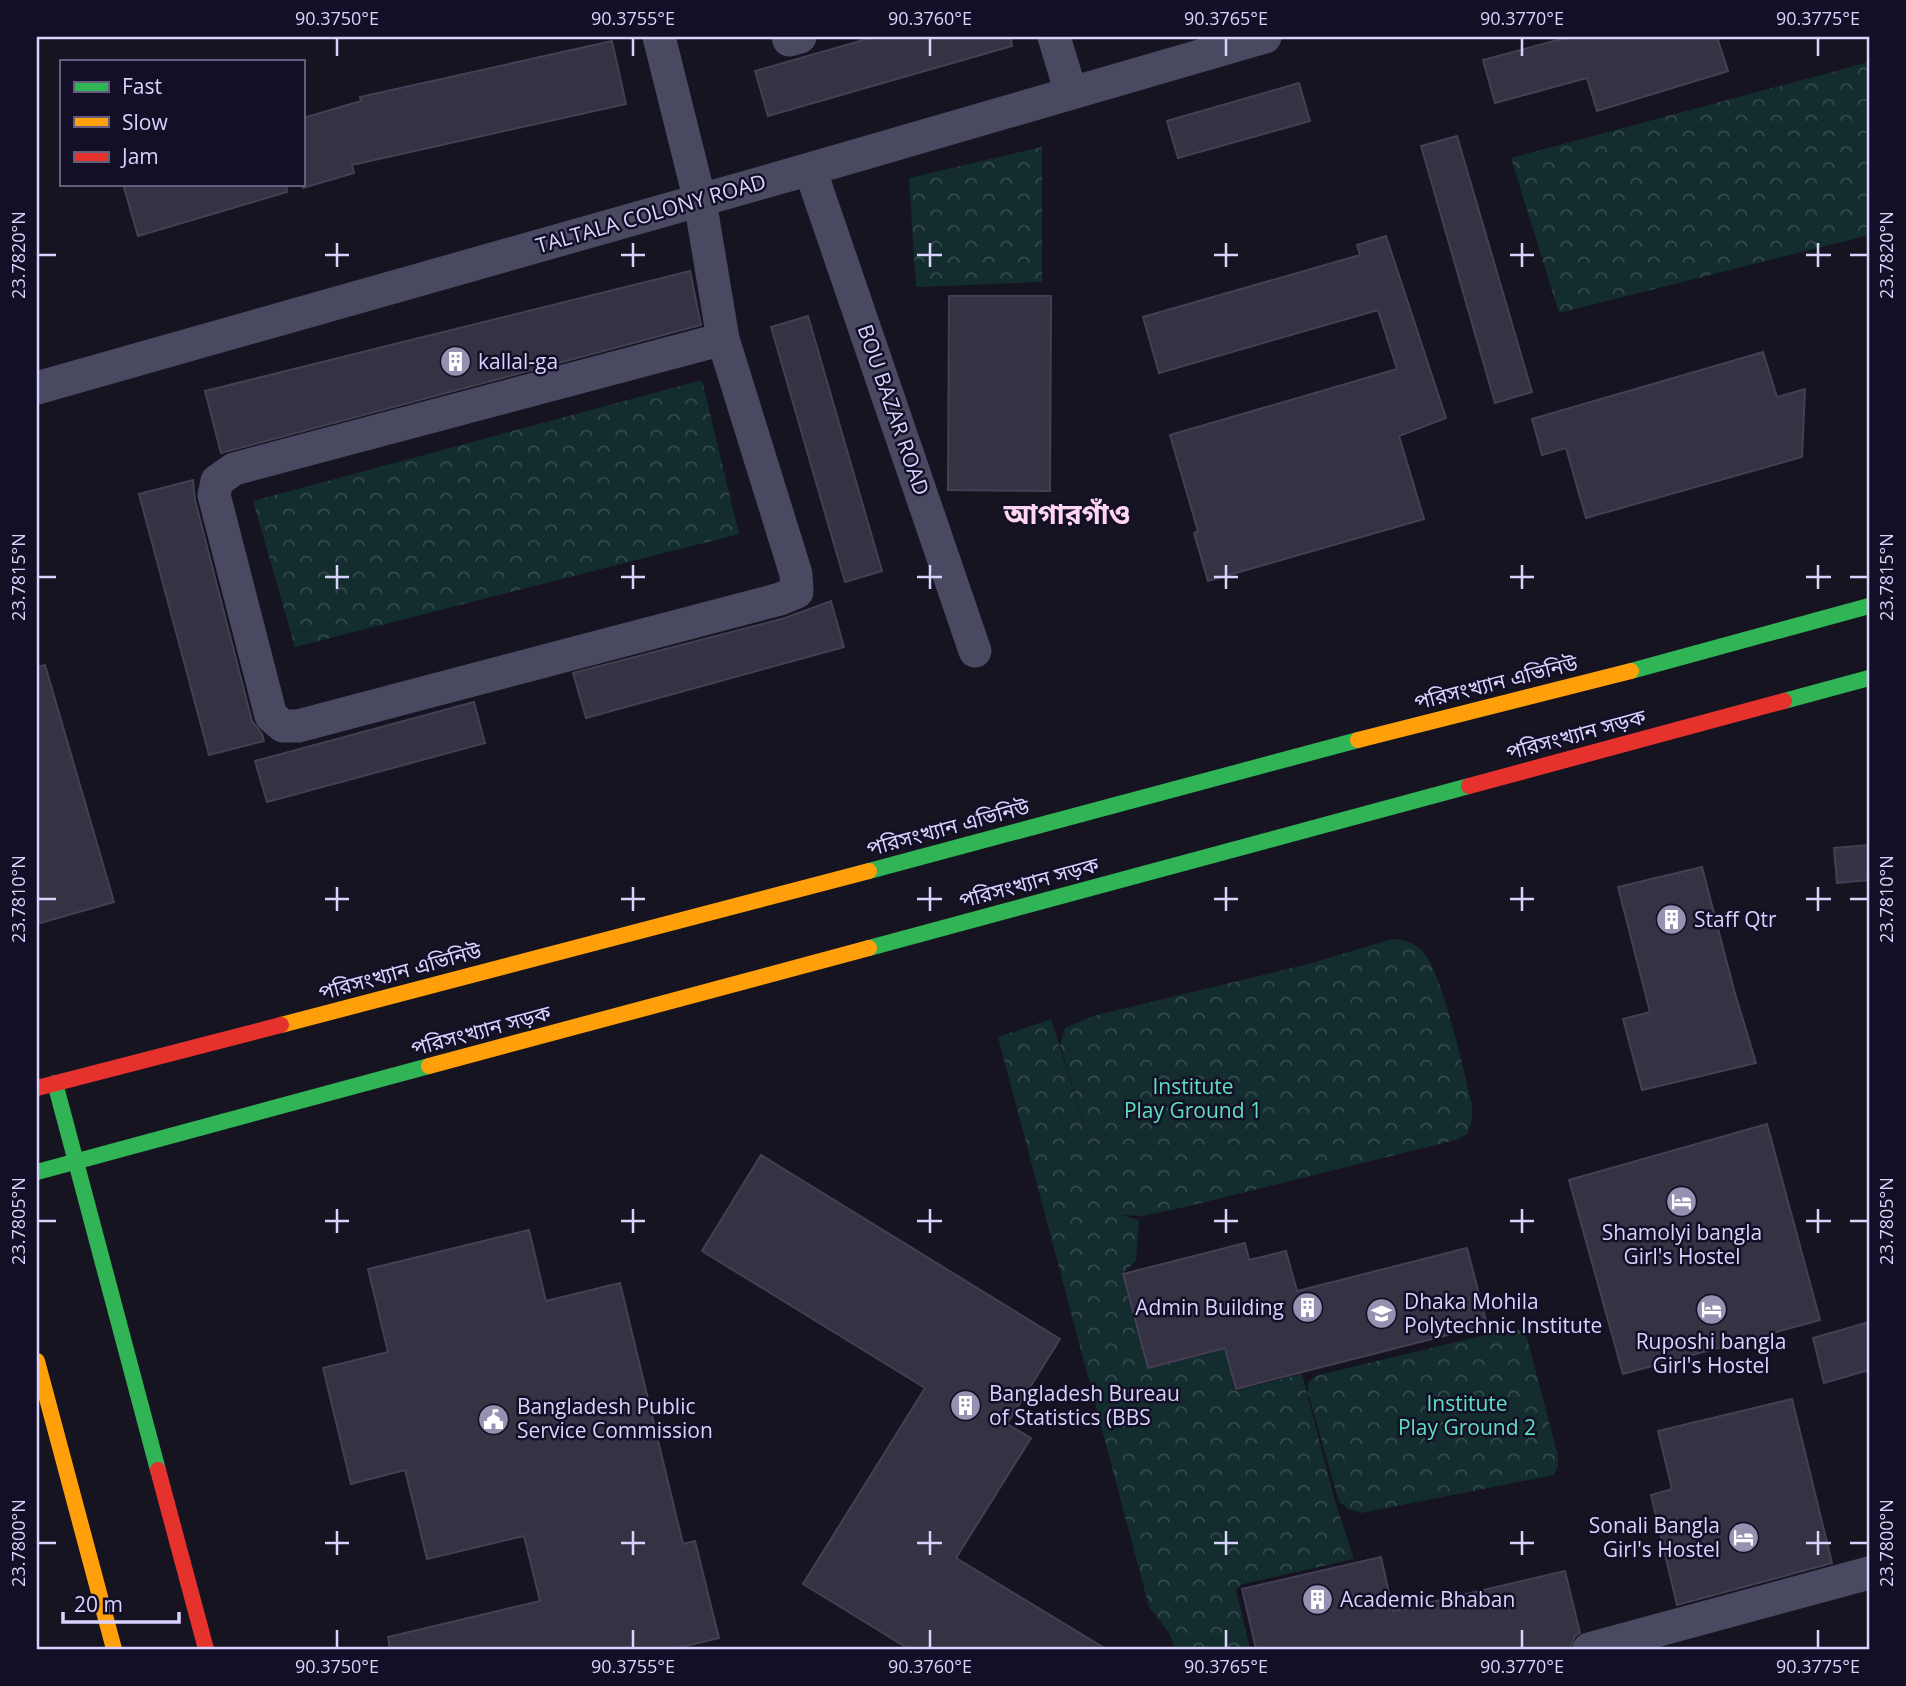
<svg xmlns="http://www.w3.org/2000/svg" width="1906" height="1686" viewBox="0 0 1906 1686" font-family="'Open Sans','Noto Sans Bengali',sans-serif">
	<defs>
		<pattern id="forest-crowns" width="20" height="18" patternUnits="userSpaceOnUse" patternTransform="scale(1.75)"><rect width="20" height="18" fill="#132c2d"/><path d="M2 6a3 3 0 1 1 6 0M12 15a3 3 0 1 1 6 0" fill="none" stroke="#354a4c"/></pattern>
	</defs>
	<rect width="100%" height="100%" fill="#161421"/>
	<!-- forest -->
	<path fill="url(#forest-crowns)" d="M1869,62V235L1559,313L1511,158Z
		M1042,147V282L916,287L909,178Z
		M702,380L739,534L295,647L253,501Z
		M1392,939C1404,940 1414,942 1422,951C1443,972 1463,1070 1472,1104V1119L1468,1133L1456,1140L1185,1207L1143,1216L1122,1215L1139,1220L1136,1260L1122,1275L1147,1369L1225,1349L1235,1391L1302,1374L1335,1501L1354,1559L1243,1584L1236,1589L1250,1649H1175L1169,1633L1149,1607L998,1037L1051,1019L1099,1173L1060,1045L1065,1028L1093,1016L1312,963Z
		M1510,1329L1521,1330L1527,1338L1558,1456V1466L1554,1475L1361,1513L1349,1509L1339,1502L1308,1393V1383L1315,1376Z"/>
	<!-- building -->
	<path fill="#343243" stroke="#433f54" stroke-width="2" d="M874,37H1011L1012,46L768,116L755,71Z
		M1569,37H1717L1728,71L1597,111L1587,78L1495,103L1483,60Z
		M612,41L626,104L352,165L354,173L303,188V118L361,101L360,97Z
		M1299,83L1310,121L1178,158L1167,121Z
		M1457,136L1532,392L1495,403L1421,146Z
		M123,184H286L287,192L138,236Z
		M1386,236L1446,418L1399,436L1424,519L1208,581L1194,533L1198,531L1170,435L1397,369L1378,310L1159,373L1143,317L1360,255L1357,245Z
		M690,271L701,325L221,453L205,391Z
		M949,296H1051L1050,491L948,490Z
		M808,316L882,571L845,582L771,327Z
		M1763,352L1777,397L1805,389L1802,457L1586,518L1566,448L1542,455L1532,419Z
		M193,480L195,500L252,721L262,734L264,741L209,755L139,494Z
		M831,601L844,647L586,718L573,673L785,618Z
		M45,665L114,902L37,924V667Z
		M474,702L485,743L267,802L255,761Z
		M1869,845V880L1837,883L1834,848Z
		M1702,867L1734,990L1756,1063L1642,1090L1623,1019L1650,1012L1618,887Z
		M1767,1124L1820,1320L1623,1374L1569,1180Z
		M761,1155L1060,1339L1007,1424L1031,1438L956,1558L1106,1649H909L803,1584L925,1388L702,1251Z
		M529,1230L546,1301L620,1283L683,1544L695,1541L719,1638L673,1649H390L388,1637L540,1601L524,1536L427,1559L405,1470L351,1484L323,1368L388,1352L368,1269Z
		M1245,1243L1249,1260L1286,1251L1297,1291L1467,1248L1487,1325L1236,1389L1225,1348L1148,1368L1123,1274Z
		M1869,1322V1370L1824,1383L1813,1338Z
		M1792,1399L1832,1563L1677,1605L1651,1495L1672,1489L1658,1431Z
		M1381,1557L1393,1611L1565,1571L1580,1633L1575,1636L1570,1649H1256L1242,1589Z"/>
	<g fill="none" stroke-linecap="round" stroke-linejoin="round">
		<!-- street -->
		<path stroke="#4a4962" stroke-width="33" d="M659,37L700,201L723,339L796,574L797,592L780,599L298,726H283L271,716L214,495L217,481L234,469L723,339
			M788,37L789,40L800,37
			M1054,37L1071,93
			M810,169L975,651
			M37,388L810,169L1265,37
			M1589,1649L1869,1573"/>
		<!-- fast -->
		<path stroke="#30b455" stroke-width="16" d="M1631,671L1869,606
			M1784,701L1869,678
			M869,871L1358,740
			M869,948L1469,786
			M55,1083L158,1470
			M37,1172L429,1066"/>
		<!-- slow -->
		<path stroke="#ff9f0a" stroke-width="16" d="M1358,740L1631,671
			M281,1025L869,871
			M429,1066L869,948
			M37,1361L114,1649"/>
		<!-- jam -->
		<path stroke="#e5322d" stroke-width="16" d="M1469,786L1784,701
			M37,1088L281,1025
			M158,1470L206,1649"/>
	</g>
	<!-- ticks -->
	<path fill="none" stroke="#d9d4ff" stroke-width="2.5" d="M337,38V56M633,38V56M930,38V56M1226,38V56M1522,38V56M1818,38V56M337,243V267M633,243V267M930,243V267M1226,243V267M1522,243V267M1818,243V267M38,255H56M325,255H349M621,255H645M917,255H942M1214,255H1238M1510,255H1534M1806,255H1831M1850,255H1868M337,565V589M633,565V589M930,565V589M1226,565V589M1522,565V589M1818,565V589M38,577H56M325,577H349M621,577H645M917,577H942M1214,577H1238M1510,577H1534M1806,577H1831M1850,577H1868M337,887V911M633,887V911M930,887V911M1226,887V911M1522,887V911M1818,887V911M38,899H56M325,899H349M621,899H645M917,899H942M1214,899H1238M1510,899H1534M1806,899H1831M1850,899H1868M337,1209V1233M633,1209V1233M930,1209V1233M1226,1209V1233M1522,1209V1233M1818,1209V1233M38,1221H56M325,1221H349M621,1221H645M917,1221H942M1214,1221H1238M1510,1221H1534M1806,1221H1831M1850,1221H1868M337,1531V1555M633,1531V1555M930,1531V1555M1226,1531V1555M1522,1531V1555M1818,1531V1555M38,1543H56M325,1543H349M621,1543H645M917,1543H942M1214,1543H1238M1510,1543H1534M1806,1543H1831M1850,1543H1868M337,1630V1648M633,1630V1648M930,1630V1648M1226,1630V1648M1522,1630V1648M1818,1630V1648"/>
	<!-- icons -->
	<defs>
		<symbol id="building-disc" viewBox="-11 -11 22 22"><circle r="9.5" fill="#9591b1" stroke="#130f26"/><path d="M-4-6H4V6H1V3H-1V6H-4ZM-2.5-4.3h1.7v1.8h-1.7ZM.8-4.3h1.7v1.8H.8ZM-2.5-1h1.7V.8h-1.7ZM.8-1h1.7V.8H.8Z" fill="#fff"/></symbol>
		<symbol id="hotel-disc" viewBox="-11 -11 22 22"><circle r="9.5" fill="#9591b1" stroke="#130f26"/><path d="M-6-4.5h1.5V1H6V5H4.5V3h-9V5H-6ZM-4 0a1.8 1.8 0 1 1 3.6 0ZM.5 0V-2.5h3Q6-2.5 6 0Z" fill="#fff"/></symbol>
		<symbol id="university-disc" viewBox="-11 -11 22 22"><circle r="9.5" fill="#9591b1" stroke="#130f26"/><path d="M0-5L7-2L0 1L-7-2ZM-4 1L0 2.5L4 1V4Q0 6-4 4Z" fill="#fff"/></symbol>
		<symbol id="civic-disc" viewBox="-11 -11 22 22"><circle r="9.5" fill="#9591b1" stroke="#130f26"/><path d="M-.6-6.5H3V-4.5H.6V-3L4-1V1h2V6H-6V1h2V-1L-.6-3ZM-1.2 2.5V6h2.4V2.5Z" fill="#fff"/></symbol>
	</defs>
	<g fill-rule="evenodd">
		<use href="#building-disc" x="438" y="344" width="35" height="35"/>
		<use href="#building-disc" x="1654" y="902" width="35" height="35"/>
		<use href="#hotel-disc" x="1664" y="1184" width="35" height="35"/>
		<use href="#building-disc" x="1290" y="1290" width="35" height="35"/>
		<use href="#hotel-disc" x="1694" y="1292" width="35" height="35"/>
		<use href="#university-disc" x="1364" y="1296" width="35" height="35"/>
		<use href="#building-disc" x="948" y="1388" width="35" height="35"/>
		<use href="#civic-disc" x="476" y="1402" width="35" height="35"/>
		<use href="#hotel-disc" x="1726" y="1520" width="35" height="35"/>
		<use href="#building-disc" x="1300" y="1582" width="35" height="35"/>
	</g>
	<g text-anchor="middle" stroke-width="5" stroke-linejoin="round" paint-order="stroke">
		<!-- street labels -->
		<g font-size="21" fill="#d9d4ff" stroke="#130f26">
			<text transform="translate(651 214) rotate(-16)" y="7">TALTALA COLONY ROAD</text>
			<text transform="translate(893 410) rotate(71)" y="7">BOU BAZAR ROAD</text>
			<text transform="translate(1496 683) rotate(-14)" y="7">পরিসংখ্যান এভিনিউ</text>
			<text transform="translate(1576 735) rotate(-15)" y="7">পরিসংখ্যান সড়ক</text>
			<text transform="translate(948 828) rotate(-15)" y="7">পরিসংখ্যান এভিনিউ</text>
			<text transform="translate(1029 883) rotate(-15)" y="7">পরিসংখ্যান সড়ক</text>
			<text transform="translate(400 972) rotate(-15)" y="7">পরিসংখ্যান এভিনিউ</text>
			<text transform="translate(481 1031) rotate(-15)" y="7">পরিসংখ্যান সড়ক</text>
		</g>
		<!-- poi labels -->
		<g font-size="21" fill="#d9d4ff" stroke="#130f26" text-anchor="start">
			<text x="478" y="369">kallal-ga</text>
			<text x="1694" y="927">Staff Qtr</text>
			<text x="1682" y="1240" text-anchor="middle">Shamolyi bangla<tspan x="1682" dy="24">Girl's Hostel</tspan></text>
			<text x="1404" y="1309">Dhaka Mohila<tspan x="1404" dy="24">Polytechnic Institute</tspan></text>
			<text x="1284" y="1315" text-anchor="end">Admin Building</text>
			<text x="1711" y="1349" text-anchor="middle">Ruposhi bangla<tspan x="1711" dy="24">Girl's Hostel</tspan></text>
			<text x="989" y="1401">Bangladesh Bureau<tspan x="989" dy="24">of Statistics (BBS</tspan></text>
			<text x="517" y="1414">Bangladesh Public<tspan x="517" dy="24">Service Commission</tspan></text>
			<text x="1720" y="1533" text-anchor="end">Sonali Bangla<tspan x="1720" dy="24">Girl's Hostel</tspan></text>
			<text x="1340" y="1607">Academic Bhaban</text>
		</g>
		<!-- park labels -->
		<g font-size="21" fill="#5fe0c0" stroke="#130f26">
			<text x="1193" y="1094">Institute<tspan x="1193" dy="24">Play Ground 1</tspan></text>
			<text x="1467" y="1411">Institute<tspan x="1467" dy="24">Play Ground 2</tspan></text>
		</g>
		<!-- district labels -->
		<g font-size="28" font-weight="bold" fill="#ffd6f0" stroke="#130f26">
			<text x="1067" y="524">আগারগাঁও</text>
		</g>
	</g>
	<!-- border -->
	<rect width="1906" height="1686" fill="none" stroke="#130f26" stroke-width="77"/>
	<!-- legend -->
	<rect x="60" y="60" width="245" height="126" fill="#130f26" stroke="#625e7d" stroke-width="2"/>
	<rect x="74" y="82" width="35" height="10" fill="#30b455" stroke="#625e7d" stroke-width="2"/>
	<text x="122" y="94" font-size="21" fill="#d9d4ff">Fast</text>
	<rect x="74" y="117" width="35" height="10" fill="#ff9f0a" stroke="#625e7d" stroke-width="2"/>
	<text x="122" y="130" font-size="21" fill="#d9d4ff">Slow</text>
	<rect x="74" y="152" width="35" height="10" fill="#e5322d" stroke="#625e7d" stroke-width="2"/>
	<text x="122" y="164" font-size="21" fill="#d9d4ff">Jam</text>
	<!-- scale -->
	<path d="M63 1612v10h116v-10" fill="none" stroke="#d9d4ff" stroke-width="3.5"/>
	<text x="74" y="1612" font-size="21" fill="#d9d4ff" stroke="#130f26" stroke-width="5" paint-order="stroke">20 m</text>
	<rect x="38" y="38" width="1830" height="1610" fill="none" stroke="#d9d4ff" stroke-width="2.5"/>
	<g font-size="18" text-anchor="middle" fill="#d9d4ff">
		<text x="337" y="25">90.3750°E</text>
		<text x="633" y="25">90.3755°E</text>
		<text x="930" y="25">90.3760°E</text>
		<text x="1226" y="25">90.3765°E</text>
		<text x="1522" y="25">90.3770°E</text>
		<text x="1818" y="25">90.3775°E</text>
		<text transform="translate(19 255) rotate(-90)" y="6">23.7820°N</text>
		<text transform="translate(1887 255) rotate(-90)" y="6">23.7820°N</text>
		<text transform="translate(19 577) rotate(-90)" y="6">23.7815°N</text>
		<text transform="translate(1887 577) rotate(-90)" y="6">23.7815°N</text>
		<text transform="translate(19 899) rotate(-90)" y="6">23.7810°N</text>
		<text transform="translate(1887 899) rotate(-90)" y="6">23.7810°N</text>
		<text transform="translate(19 1221) rotate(-90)" y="6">23.7805°N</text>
		<text transform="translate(1887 1221) rotate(-90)" y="6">23.7805°N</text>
		<text transform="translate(19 1543) rotate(-90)" y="6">23.7800°N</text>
		<text transform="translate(1887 1543) rotate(-90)" y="6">23.7800°N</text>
		<text x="337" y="1673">90.3750°E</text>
		<text x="633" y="1673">90.3755°E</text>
		<text x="930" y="1673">90.3760°E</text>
		<text x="1226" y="1673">90.3765°E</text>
		<text x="1522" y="1673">90.3770°E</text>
		<text x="1818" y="1673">90.3775°E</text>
	</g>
</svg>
